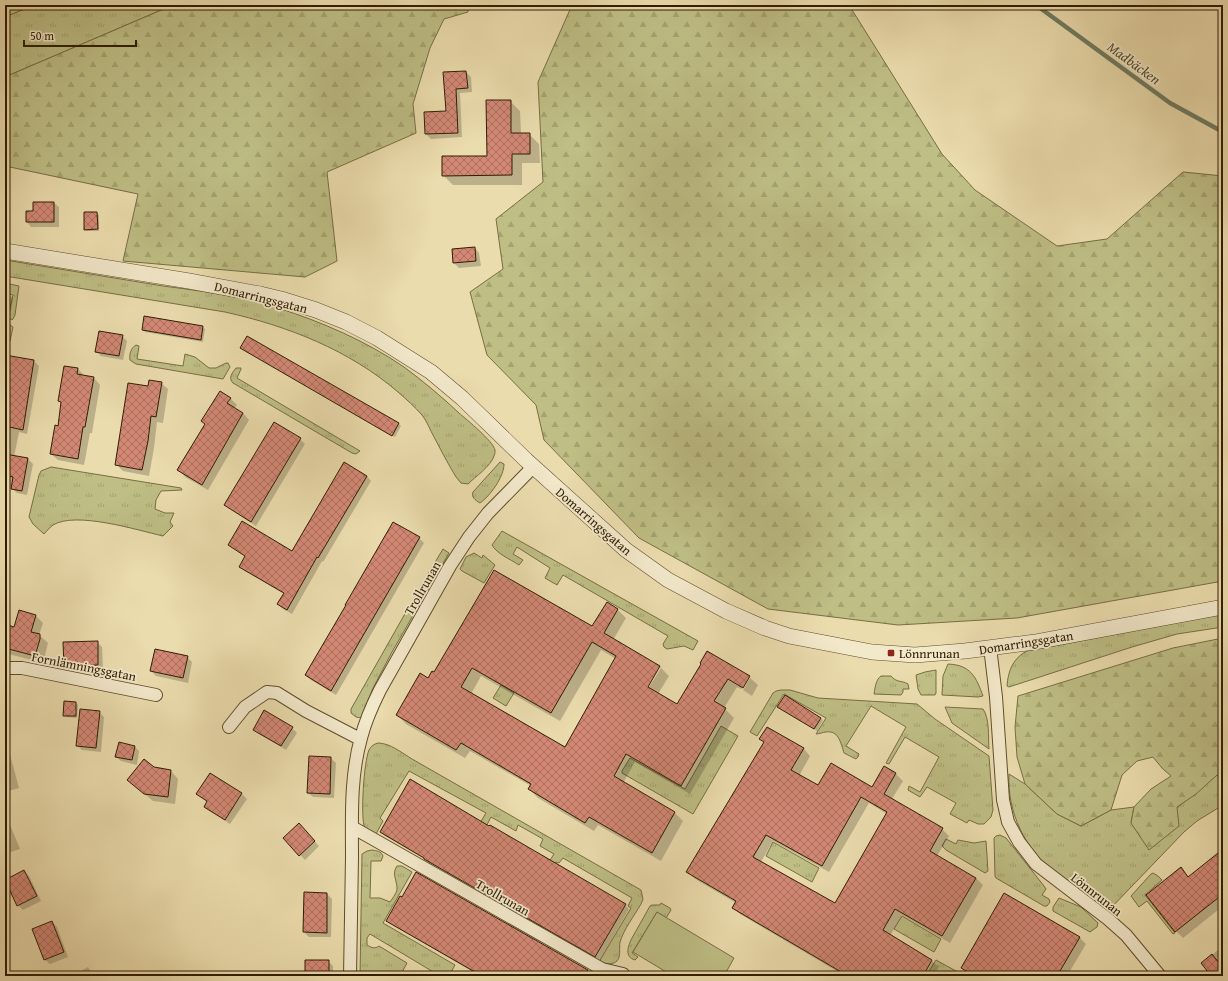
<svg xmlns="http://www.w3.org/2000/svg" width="1228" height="981" viewBox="0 0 1228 981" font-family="'Gentium Book Plus',serif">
	<defs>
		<pattern id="grass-tufts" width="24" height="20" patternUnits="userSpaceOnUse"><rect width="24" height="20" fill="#bebe85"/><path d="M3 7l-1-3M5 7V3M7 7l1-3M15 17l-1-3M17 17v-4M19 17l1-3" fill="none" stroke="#a4a371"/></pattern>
		<pattern id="forest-firs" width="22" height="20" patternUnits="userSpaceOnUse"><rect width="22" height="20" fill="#bebe85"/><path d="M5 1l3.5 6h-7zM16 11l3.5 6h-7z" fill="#a4a371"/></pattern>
		<pattern id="building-cross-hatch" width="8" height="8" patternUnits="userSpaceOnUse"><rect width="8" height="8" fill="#d38876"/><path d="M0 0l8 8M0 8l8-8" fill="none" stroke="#ac6f5e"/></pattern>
	</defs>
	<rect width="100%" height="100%" fill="#ebdcad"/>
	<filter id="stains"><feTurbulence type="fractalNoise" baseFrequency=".005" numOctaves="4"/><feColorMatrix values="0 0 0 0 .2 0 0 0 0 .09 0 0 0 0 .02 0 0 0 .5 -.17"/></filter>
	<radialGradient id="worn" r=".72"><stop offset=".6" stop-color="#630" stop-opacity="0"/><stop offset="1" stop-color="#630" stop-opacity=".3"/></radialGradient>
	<!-- grass -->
	<path fill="url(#grass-tufts)" stroke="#776e43" d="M34,5H173L5,77V17Z
		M5,260C58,269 110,277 163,286C201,291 241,296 278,308C322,322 366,341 404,367C423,381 442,397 459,413C467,420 493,441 495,450C495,452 495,454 494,456C491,466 475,477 468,484L461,483L456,477C448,464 441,450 434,437C430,430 427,421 422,415C415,407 406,399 398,392C349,350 288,326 225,312L5,276Z
		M5,283L19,286L15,315L13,319L12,320L8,317L13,295L5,293Z
		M7,325H10L13,327L10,341L6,343L5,337Z
		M136,345L139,346L137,359L183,366L185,354L195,357L209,368H216L226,363H228L230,367L223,379L136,364L130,360C129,354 131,348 136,345Z
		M236,368H241V369L237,378L360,451L356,454L352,453L233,383C228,378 232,373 236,368Z
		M500,462L504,464C504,477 490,496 480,503C475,500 471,497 473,492Z
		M51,467L181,488L182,490L161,491L156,500L155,509L165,513H174L170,522L173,526L163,536C137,530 76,511 53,525C50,527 47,531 44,534L33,524L29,517L39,475L41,471Z
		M502,531L698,641L693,650L684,646L667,649L664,647L663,644L668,636L563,575L557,585L545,578L550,568L517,547L513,554L523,560L519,565C510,559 497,554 492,545Z
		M443,549L449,553L392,652L373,688L361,718L356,717L351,713V709L419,589Z
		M474,553L482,558L483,555L495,565L484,583L462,571L460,569L466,557Z
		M1223,614V627L1177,634L1132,647L1009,687L1007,686C1008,671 1013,658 1027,651Z
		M948,664C971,665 976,677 983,696L978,697L942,695L943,676Z
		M936,670V693L935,695H921L918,689L916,675L925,672Z
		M881,676H891C897,683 901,680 908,684L909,689H903V692L901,695L874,694C875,688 876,679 881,676Z
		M501,685L514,693L506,706L493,698Z
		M781,690H790L818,698L917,704L935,719L989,756L993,810L991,817L984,824H978L969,820L967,823L950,814L956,803L927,787L920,797L908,790L909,786L920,792L939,757L905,737L889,764L886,763L906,727L871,706L846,746L859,754L858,757L856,759L844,753C841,744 839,730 826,732C823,732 820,734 816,734L826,718L784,694L757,736L750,732L773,693L776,691Z
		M945,707L983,709C990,719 988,737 989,749L952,723Z
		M721,726L738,736L693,814L622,773V771L630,758L685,789Z
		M378,743C390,743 402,753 412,759L641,890L643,899L641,904C634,916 624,929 620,942C619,948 621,957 617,961C613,965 604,964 599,962L631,908L628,906L632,898L563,858L559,863L556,862L542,887L535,884L554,854L540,846L543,839L518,825L516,831L491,817L472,854L467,845L486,813L409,771L380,818L383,821L376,834L365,829C360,818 364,761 369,750C371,746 374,744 378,743Z
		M1009,774L1025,784L1057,814L1081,826L1111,810L1134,807L1131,823L1177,808L1217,775L1223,776V805L1197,821L1184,832L1108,911C1100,903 1092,896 1082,890C1073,884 1064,880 1056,873C1025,850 1007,812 1009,774Z
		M1000,835L1006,838L1044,886L1046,889L1042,895L1049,899L1050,902L1047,906H1044L996,878L995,876L994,838L996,836Z
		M946,839L956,844L958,840L974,843L986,841L988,871L985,873L946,850L942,846Z
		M773,842L819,868L812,882L766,856Z
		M372,850C377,851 381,851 383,856L381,861H371L370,898H380L390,902C392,899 396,894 397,890C398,882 391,874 397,866H402L412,872L383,923L455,965L449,976H440L370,934L367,938V945C372,948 375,949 379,946L407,963L400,976H360L362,854L367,851Z
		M1153,873L1158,876L1162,880L1145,895L1175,933L1173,934L1147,901L1139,907L1131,896L1151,874Z
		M1059,898L1081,907L1098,923L1097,927L1090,932L1053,911V907Z
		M661,903L670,908L671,910L666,918L657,912L632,953L638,957L635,960C624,957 628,946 632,938L650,906L652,905H660Z
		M902,916L941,939L934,952L894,929Z
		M936,960L965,976H926Z"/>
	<!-- forest -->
	<path fill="url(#forest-firs)" stroke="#776e43" d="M5,5H34L5,17Z
		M173,5H468V12L444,19L430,48L413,104L416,133L327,172L337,261L305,277L123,261L138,194L5,166V77Z
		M572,5H849L942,154L975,190L1057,246L1107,239L1183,172L1223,176V581L1017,618L898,625L768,609L639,538L544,440L536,405L487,355L470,292L503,269L496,219L543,182L538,82Z
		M1223,638V776L1217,775L1196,794L1177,807L1179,826L1149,850L1131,823L1134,807L1151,789L1171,776L1162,768L1153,757L1137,761L1122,775L1111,810L1081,826L1057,814L1025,784L1017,757L1015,727L1018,696L1173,648Z"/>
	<!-- pitch -->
	<path fill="#bebe85" stroke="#776e43" d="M657,912L734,958L724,976H673L633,952Z"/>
	<!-- shadow -->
	<path fill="#0003" fill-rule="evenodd" d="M466,72L471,77L472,92L460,93L462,137L431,139L426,134L447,111L444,73Z
		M510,101L520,111L521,134H529L539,144L540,163H522V185H453L443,175L488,157Z
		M54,203L59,207V227H31L27,222L34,212Z
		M97,213L99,215V231H87L85,229Z
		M475,248L479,253L481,266L459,268L454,263L453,249Z
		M5,295L11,296L13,298L11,311L5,310Z
		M203,327L205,329L203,342L145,332L143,330Z
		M122,336L127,341L123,360L101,356L96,351Z
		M247,337L399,424L401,426L395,437L243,350L241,348Z
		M5,356L34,361L39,366L27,434L19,432L14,457L28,459L33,464L27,495L17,493L12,488L5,487Z
		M78,369L84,375L94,378L100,385L92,433H90L84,465L58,460L51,454L58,427L62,404L59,401Z
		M161,383L168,389L163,423L157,422L154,448L149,476L123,471L116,464L149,387Z
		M230,398L237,405L234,409L243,413L249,420L208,490L185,477L179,470Z
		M300,439L305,444L256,526L230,509L225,505Z
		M367,476L371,481L323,562L322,561L292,614L283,609L278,604L284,594L245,571L240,566L246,557L234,549L230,545L292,552Z
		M419,538L424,543L336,695L311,680L306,675L347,605Z
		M617,609L626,618L613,640L660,667L669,676L658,694L677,705L702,664L749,677L758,685L752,696L743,690L750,678H748L741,689L737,687L724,708L734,718L690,794L635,762L623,783L675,813L683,821L661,861L598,825L594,831L538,798L529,789L531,786L470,751L465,758L406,724L397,715L428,679L592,628ZM601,650L616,659L565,749L471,694L481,676L560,721ZM658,668H661L646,692L645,691Z
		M35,615L43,623L39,635L48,643L43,663L5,653V626L15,628Z
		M97,642L102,647L103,670H70L65,665Z
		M187,657L192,662L188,683L156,676L151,671Z
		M785,697L823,720L817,731L779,707Z
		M65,702L76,703L78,705L77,718L66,717L64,715Z
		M99,712L104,717L101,752L82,750L77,745Z
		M292,728L297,733L286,750L259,734L254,730Z
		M767,728L804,749L810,756L799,776L818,787L872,788L884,767L896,774L903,781L892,799L942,829L949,836L937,856L976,878L983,885L950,943L902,915L890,936L932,961L939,967L933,976H845L740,914L733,908L736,903L695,879L688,872L765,743ZM869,803L887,814L835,904L761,862L773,841L829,872Z
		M134,746L139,751L137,765L121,761L116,757Z
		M5,747L9,751L19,788L5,792Z
		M331,758L336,763L334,798L313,797L308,793Z
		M154,768L171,771L178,779L175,804L153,801L136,787Z
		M210,774L242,794L247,799L230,824L210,811L205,807L208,803L197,794Z
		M5,817L8,820L20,849L5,854Z
		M299,824L319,846L305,860L284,838Z
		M490,827L625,905L629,909L600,960L429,863L425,859L385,836L381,832Z
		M1223,850V906L1183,938L1176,931L1181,869L1189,877Z
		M24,871L29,876L41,901L23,910L18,905Z
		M305,894H327L332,899L331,937H309L304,932Z
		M1004,894L1080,938L1086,944L1067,976H973L968,973L962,967Z
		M387,921L587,971L591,974L590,976H480L391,924Z
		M52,922L57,927L68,957L50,964L45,960L33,930Z
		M1223,946V976H1212L1202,963Z
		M328,961L333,966V976H306Z
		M88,967L94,976H72Z"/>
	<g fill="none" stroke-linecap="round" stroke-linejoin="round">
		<!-- stream -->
		<path stroke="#6f7c63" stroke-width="4.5" d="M1036,5L1170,103L1223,132"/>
	</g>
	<!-- building -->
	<path fill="url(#building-cross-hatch)" stroke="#301d01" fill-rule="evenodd" d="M466,71L468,88L456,89L458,133L425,134L424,112L446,111L443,72Z
		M486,100H511V133H530V154H512V175L442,176V156H487Z
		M33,202H54V222H26V211H33Z
		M84,212H97L98,229L84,230Z
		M475,247L476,261L453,263L452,249Z
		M144,316L203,326L201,340L142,330Z
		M99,331L123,335L119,356L95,352Z
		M247,336L399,423L392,436L240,348Z
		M5,355L34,360L23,430L5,426Z
		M64,366L78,368L77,374L94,377L85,427H83L78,459L50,454L55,425L58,426L61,402L58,401Z
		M149,380L162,382L156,417L151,416L148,441L142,470L115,465L128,383L148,386Z
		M220,391L231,398L227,403L243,413L202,485L177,470L205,424L201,421Z
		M274,422L301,438L251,522L224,505Z
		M5,454L28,458L22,491L11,489L13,477L5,475Z
		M344,462L367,476L318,558L317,557L287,610L277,604L284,593L239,567L245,556L228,545L242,521L292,551Z
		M393,522L420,537L331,691L305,675L346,605H345Z
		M494,570L592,626L607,602L618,609L604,633L660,666L648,687L677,704L701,664L700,663L707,651L750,676L743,688L728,679L714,701L726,708L681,786L626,754L614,776L675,812L652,853L589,817L585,823L528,789L531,784L461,743L456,750L396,715L420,673L428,678L432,671L434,672ZM592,642L616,656L565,747L461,687L472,668L551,713Z
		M19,610L36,615L31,632L40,634V639L35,656L5,648V624L14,627Z
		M98,641V665L64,666L63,642Z
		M155,649L188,656L183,678L150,671Z
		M785,695L821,718L814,729L777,707Z
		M64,701L76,702V716H63Z
		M80,709L100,711L96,748L76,746Z
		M264,710L293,727L281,746L253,730Z
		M767,727L804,748L791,770L818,785L831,763L872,787L884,766L896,773L884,794L943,828L930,851L976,878L942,936L895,909L883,930L932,960L923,976H848L732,908L736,901L686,872L764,742L759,739ZM861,797L887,812L835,903L753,857L766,835L822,866Z
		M119,742L135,746L132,760L115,757Z
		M309,756L331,757L330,794L307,793Z
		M144,759L154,767L171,770L168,797L144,794L127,780Z
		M210,773L242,793L225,820L204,807L207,801L196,794Z
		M410,779L489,826L490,825L626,904L595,957L424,859V858L380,832Z
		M299,823L315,841L299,856L283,838Z
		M1223,849V894L1175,932L1146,895L1181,867L1188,877Z
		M24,870L37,896L17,906L5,880Z
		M416,872L588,970L585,976H482L386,921L400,896L402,897Z
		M304,892L327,893V933L303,932Z
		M1004,893L1080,937L1057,976H975L961,968Z
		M52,921L64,952L44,960L32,929Z
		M1212,954L1223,968V976H1211L1201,963Z
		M305,960H329V976H305Z"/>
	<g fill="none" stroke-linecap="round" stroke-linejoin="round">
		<defs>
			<path id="minor" d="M990,647L996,697L1003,800L1008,822L1019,842L1036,864L1108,919L1126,935L1160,976
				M5,668H22L156,695
				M229,727L245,707L267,692L277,693L306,711L360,739
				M352,827L602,969L623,974
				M350,976C351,936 351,897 352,857C352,818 350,777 361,738C365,722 372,706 380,690L450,566L469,537L488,513L533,467"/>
			<path id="tertiary" d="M5,251L189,281L260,294L281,299L316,310L346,322L377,338L431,372L462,398L526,460L626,550L668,580L726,611L765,628L789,636L872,652L915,655L965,651L1035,642L1223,607"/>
		</defs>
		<!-- minor casing -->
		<use href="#minor" stroke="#5f4d2c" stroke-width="14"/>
		<!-- tertiary casing -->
		<use href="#tertiary" stroke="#5f4d2c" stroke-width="16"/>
		<!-- minor -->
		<use href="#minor" stroke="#f2e8ca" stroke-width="12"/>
		<!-- tertiary -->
		<use href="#tertiary" stroke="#f2e8ca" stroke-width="15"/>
	</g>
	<!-- markers -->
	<rect fill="#8f2418" stroke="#f2e8ca" stroke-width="1.5" x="887" y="649" width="8" height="8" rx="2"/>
	<g text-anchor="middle" stroke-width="3.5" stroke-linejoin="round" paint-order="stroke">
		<!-- street labels -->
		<g font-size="13" fill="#301d01" stroke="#f2e8ca">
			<text transform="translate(261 297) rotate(14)" y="5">Domarringsgatan</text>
			<text transform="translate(594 521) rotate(41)" y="5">Domarringsgatan</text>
			<text transform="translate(422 588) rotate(-60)" y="5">Trollrunan</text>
			<text transform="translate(1026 642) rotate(-9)" y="5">Domarringsgatan</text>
			<text transform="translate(84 666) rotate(11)" y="5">Fornlämningsgatan</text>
			<text transform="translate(1097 894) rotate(38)" y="5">Lönnrunan</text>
			<text transform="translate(503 897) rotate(30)" y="5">Trollrunan</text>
		</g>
		<!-- poi labels -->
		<g font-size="13" fill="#301d01" stroke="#f2e8ca" text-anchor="start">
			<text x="899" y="658">Lönnrunan</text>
		</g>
		<!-- water labels -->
		<g font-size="14" font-style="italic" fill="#504d32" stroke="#f2e8ca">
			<text transform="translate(1134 63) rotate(36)" y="5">Madbäcken</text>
		</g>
	</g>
	<!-- margin -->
	<rect width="1228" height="981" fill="none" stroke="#ebdcad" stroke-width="20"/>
	<rect x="6" y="6" width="1216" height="969" fill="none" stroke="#301d01" stroke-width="2"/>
	<rect x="10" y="10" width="1208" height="961" fill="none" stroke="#301d01"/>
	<!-- scale -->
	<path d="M24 40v6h112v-6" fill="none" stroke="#301d01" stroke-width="2"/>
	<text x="30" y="40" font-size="12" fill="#301d01" stroke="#f2e8ca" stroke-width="3" paint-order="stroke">50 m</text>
	<rect width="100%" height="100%" filter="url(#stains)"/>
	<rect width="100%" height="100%" fill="url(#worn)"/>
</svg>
